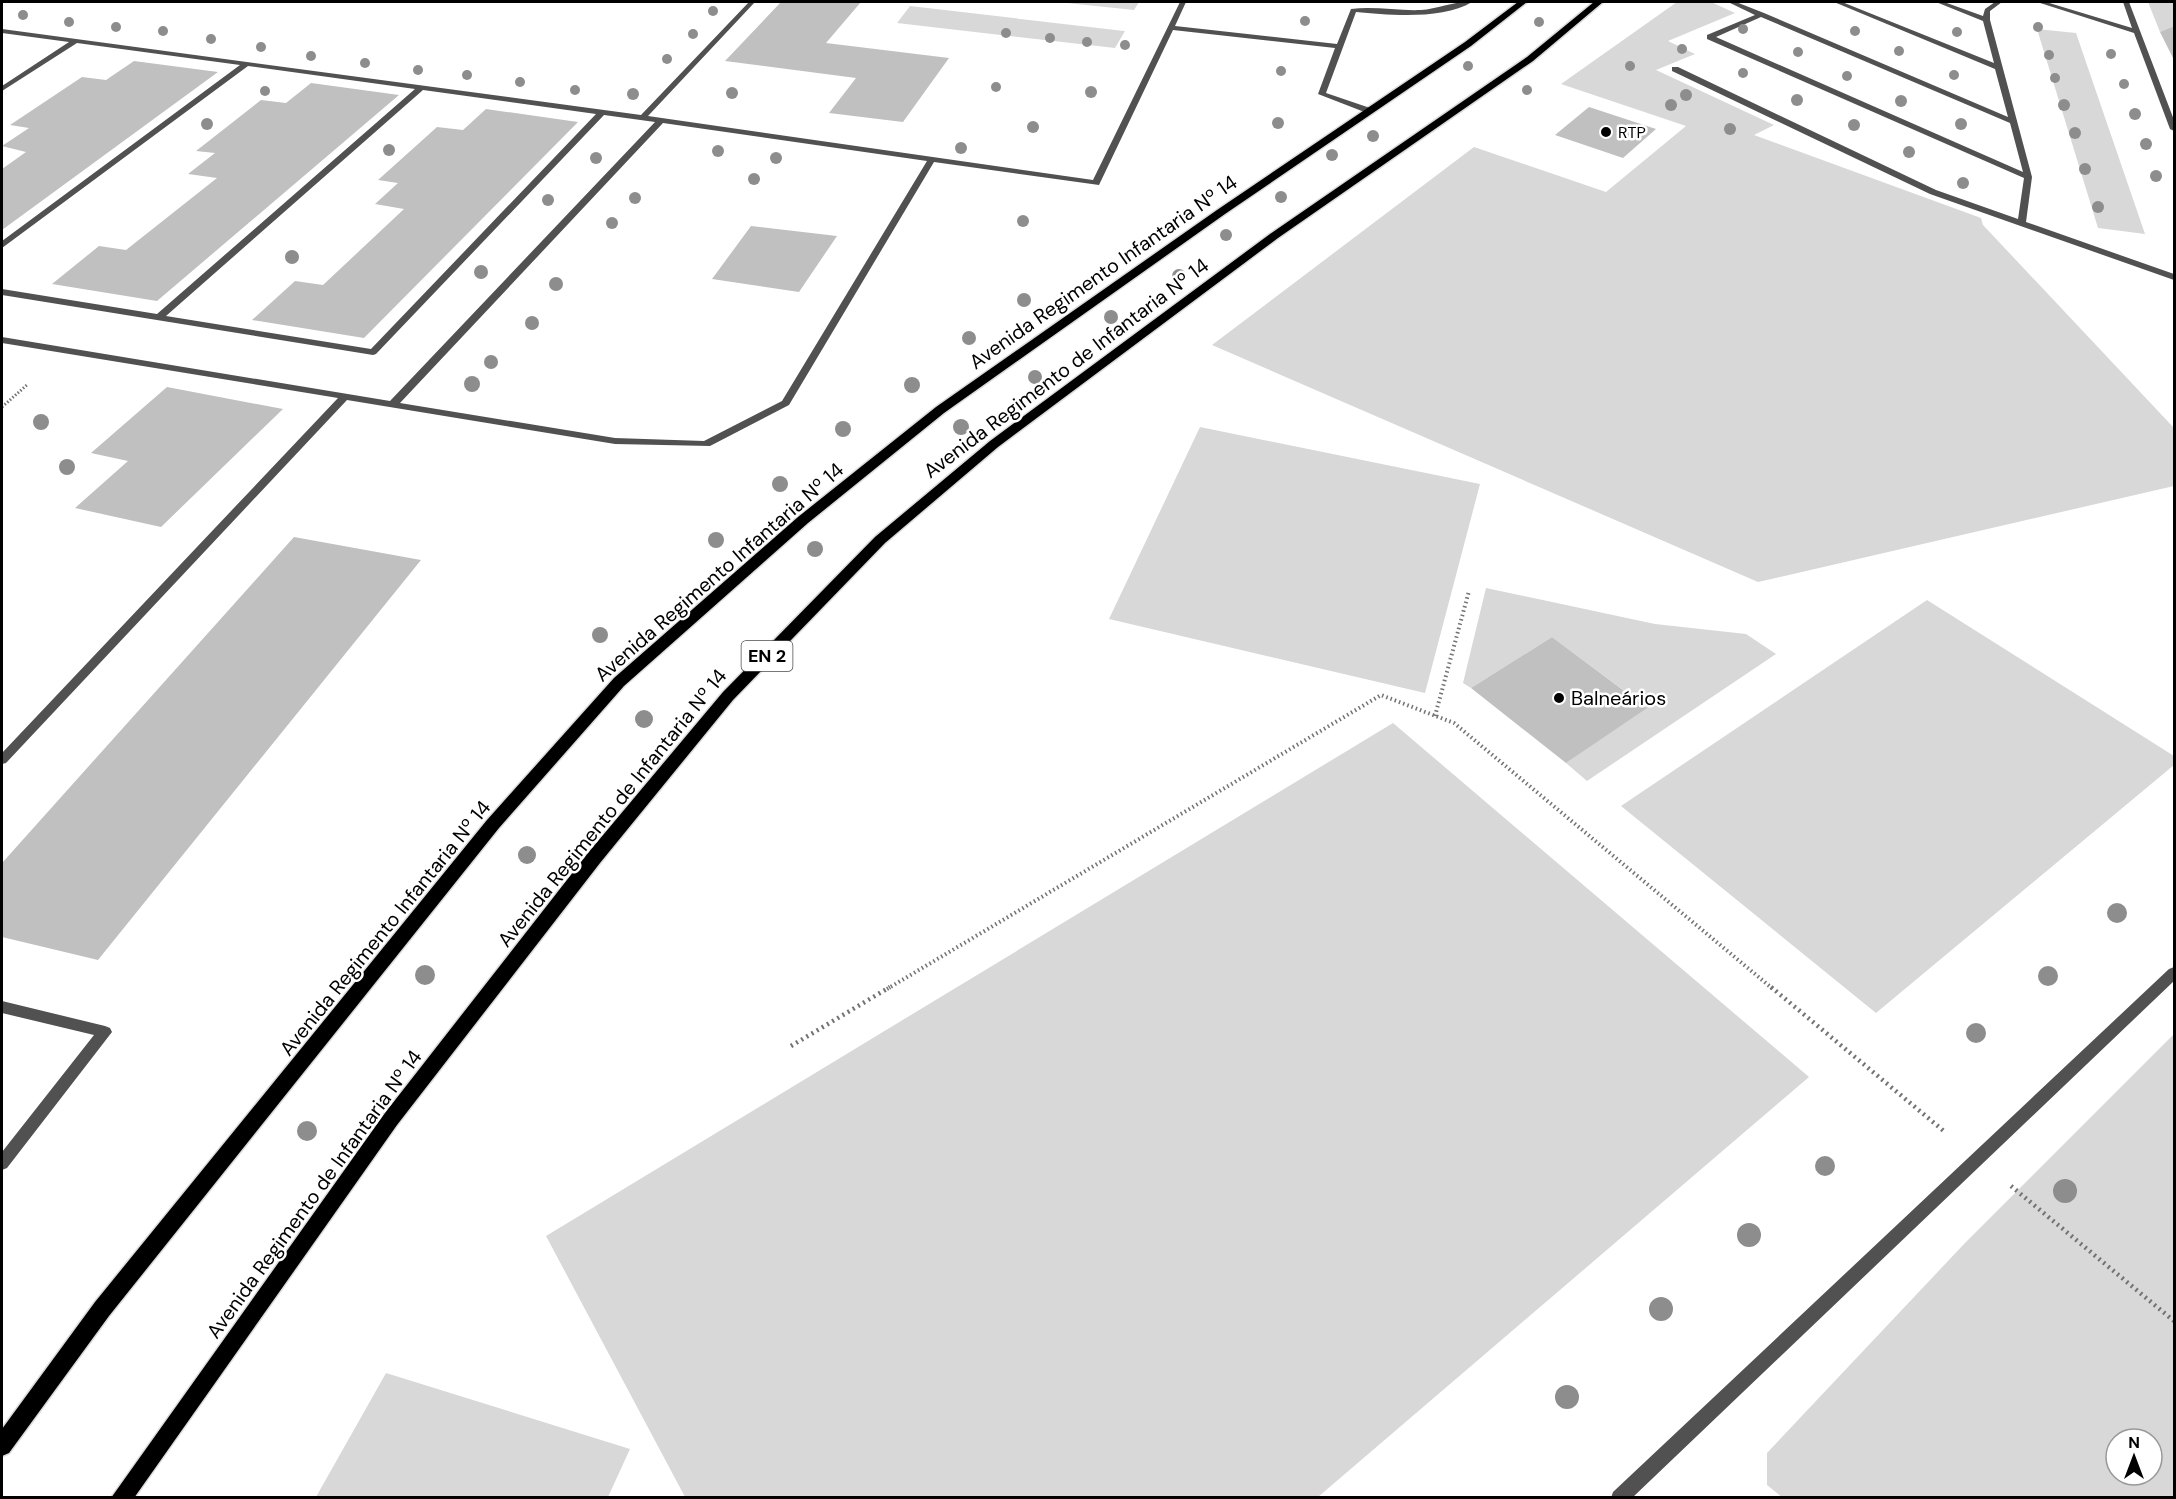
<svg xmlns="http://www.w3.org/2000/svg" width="2176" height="1499" viewBox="0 0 2176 1499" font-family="'DM Sans',sans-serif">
	<rect width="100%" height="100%" fill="#fff"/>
	<!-- green -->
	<path fill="#d8d8d8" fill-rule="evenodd" d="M1057,2H1139L1134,10Z
		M1677,2H1711L1735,13L1668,41L1695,54L1656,70L1774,125L1754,135L1981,218L1983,225L2174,428V486L1758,582L1212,345L1474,147L1606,192L1686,126L1561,84Z
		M2148,2H2174V26L2160,32Z
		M910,6L1124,31H1125L1115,48L897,23Z
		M2037,29L2076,33L2145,234L2098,228Z
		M1200,427L1480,484L1425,693L1109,619Z
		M1486,588L1655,624L1746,634L1776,654L1587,781L1566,763L1646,707L1552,637L1471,688L1463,683Z
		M1927,600L2174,756V765L1876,1013L1621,806Z
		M1393,723L1809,1077L1318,1497H685L546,1236Z
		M2174,1034V1497L1783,1498L1767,1485V1453L1964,1244ZM2116,1439H2152V1475H2116Z
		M386,1373L630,1449L608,1497H316Z"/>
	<!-- building -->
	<path fill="#c0c0c0" d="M781,2H861L826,43L949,58L903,122L829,113L856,78L725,61Z
		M2174,26V60L2160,32Z
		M134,61L218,72L2,230V169L26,152L2,146L29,128L10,125L82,77L106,80Z
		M311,83L399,95L157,301L52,284L99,246L126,250L217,178L188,174L215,153L196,151L261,100L286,103Z
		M1589,107L1656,129L1623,158L1555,135Z
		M486,109L578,122L364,338L252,320L295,281L323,285L404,209L375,204L398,183L378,180L437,127L463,130Z
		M751,226L837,236L799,292L712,279Z
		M167,387L283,409L161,527L75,508L128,461L91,453Z
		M294,537L421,560L98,960L2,937V863Z
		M1552,637L1647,708L1566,763L1471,688Z"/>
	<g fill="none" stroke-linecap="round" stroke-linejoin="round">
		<defs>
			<path id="primary" d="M1518,2H1527L1471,46L1225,214L944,413L808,523L624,686L499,828L109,1316L9,1453L2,1456V1429L95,1302L487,820L614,678L798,517L936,407L1217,210L1465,42Z
				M1594,2H1603L1533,61L1278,238L998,447L885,543L733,700L600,863L397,1125L134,1498H111L385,1113L588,853L723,692L875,537L990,441L1270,234L1527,57Z"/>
		</defs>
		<!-- primary casing -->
		<use href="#primary" stroke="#dbdbdb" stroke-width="3"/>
		<!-- path-far2 -->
		<path stroke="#737373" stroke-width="3" stroke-dasharray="1.5 2" stroke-linecap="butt" d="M2,407L28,384"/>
		<!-- path-far1 -->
		<path stroke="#737373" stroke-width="4" stroke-dasharray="1.5 3" stroke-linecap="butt" d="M1435,716L1469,591
			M887,989L1381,695L1454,723L1773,989"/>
		<!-- path -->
		<path stroke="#737373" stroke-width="4.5" stroke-dasharray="2 4" stroke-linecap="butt" d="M1771,987L1945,1132
			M791,1046L890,987
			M2011,1186L2174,1321"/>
		<!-- lane -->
		<path fill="#515151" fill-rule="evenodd" d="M749,2H755L648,116L1093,180L1180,2H1186L1175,26L1337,44L1351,9C1374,6 1398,11 1421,10C1438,9 1457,0 1472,2C1443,20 1389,15 1356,12L1326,93L1373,109V113H1367L1318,94L1335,48L1173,30L1099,185L934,162L789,405L710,446L615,444L347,400L6,763L2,764V753L338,398L2,343V337L390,401L655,122L604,115L376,354L373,355L2,295V289L157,314L415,89L248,66L2,248V241L240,65L77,43L2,91V86L69,42L2,33V29L641,115ZM423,90L596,114L371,349L166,316ZM663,123L927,161L782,401L704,441L615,438L400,403Z
			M1728,2H1736L1764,13L2008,117L1995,69L1834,2H1842L1994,63L1983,21L1936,2H1944L1983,16L1985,9L1995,2H2002L1990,11V20L2032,177L2026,222L2174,274V280L1930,194L1672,71V67H1678L1936,190L2018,219L2024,178L1707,39V35L1755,15ZM1761,17L2010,123L2023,172L1716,37Z
			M2037,2H2046L2132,28L2123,2H2129L2174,120V131L2170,129L2134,33Z
			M2174,967V981L1632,1498H1611L1613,1492L2169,969Z
			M2,1001L105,1026L110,1028L112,1032L7,1168L2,1170V1152L94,1035L2,1013Z"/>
		<!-- primary -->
		<use href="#primary" fill="#000" fill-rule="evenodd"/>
	</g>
	<!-- trees -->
	<g fill="#8d8d8d">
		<circle cx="713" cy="11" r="5"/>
		<circle cx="23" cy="15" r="5"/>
		<circle cx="1305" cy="21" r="5"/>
		<circle cx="69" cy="22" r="5"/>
		<circle cx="1539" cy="22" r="5"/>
		<circle cx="116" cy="27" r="5"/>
		<circle cx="2038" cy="27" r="5"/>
		<circle cx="1743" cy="29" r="5"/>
		<circle cx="163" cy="31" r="5"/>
		<circle cx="1855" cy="31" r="5"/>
		<circle cx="1957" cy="32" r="5"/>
		<circle cx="1006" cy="33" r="5"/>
		<circle cx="693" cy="34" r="5"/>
		<circle cx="1050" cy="38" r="5"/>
		<circle cx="211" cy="39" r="5"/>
		<circle cx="1087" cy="42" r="5"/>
		<circle cx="1125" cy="45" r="5"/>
		<circle cx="261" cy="47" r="5"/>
		<circle cx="1682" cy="49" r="5"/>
		<circle cx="1899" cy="51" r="5"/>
		<circle cx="1798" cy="52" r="5"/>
		<circle cx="2111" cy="54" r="5"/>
		<circle cx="2049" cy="55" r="5"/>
		<circle cx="311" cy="56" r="5"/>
		<circle cx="667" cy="59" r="5"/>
		<circle cx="365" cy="63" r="5"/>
		<circle cx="1468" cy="66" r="5"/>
		<circle cx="1630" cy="66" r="5"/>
		<circle cx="418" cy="70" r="5"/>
		<circle cx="1281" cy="71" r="5"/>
		<circle cx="1743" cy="73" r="5"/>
		<circle cx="467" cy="75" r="5"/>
		<circle cx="1954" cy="75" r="5"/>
		<circle cx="1847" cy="76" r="5"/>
		<circle cx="2055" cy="78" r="5"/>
		<circle cx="520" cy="82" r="5"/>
		<circle cx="2124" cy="84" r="5"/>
		<circle cx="996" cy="87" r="5"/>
		<circle cx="575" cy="90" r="5"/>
		<circle cx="1527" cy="90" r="5"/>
		<circle cx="265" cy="91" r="5"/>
		<circle cx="1091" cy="92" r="6"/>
		<circle cx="732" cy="93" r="6"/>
		<circle cx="633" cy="94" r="6"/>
		<circle cx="1686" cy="95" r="6"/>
		<circle cx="1797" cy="100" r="6"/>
		<circle cx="1901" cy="101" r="6"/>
		<circle cx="1671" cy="105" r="6"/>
		<circle cx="2064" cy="105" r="6"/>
		<circle cx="2135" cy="114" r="6"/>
		<circle cx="1278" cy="123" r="6"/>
		<circle cx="207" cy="124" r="6"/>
		<circle cx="1961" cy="124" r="6"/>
		<circle cx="1854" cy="125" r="6"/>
		<circle cx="1033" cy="127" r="6"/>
		<circle cx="1730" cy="129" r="6"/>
		<circle cx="2075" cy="133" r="6"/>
		<circle cx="1373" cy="136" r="6"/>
		<circle cx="2146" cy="144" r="6"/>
		<circle cx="961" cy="148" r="6"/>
		<circle cx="389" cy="150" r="6"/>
		<circle cx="718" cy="151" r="6"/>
		<circle cx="1909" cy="152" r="6"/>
		<circle cx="1332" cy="155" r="6"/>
		<circle cx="596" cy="158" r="6"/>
		<circle cx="776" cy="158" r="6"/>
		<circle cx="2085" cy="169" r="6"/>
		<circle cx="2156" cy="176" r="6"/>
		<circle cx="754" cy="179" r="6"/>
		<circle cx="1963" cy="183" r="6"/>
		<circle cx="1281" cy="197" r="6"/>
		<circle cx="635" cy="198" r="6"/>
		<circle cx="548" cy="200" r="6"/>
		<circle cx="2098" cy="207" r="6"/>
		<circle cx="1023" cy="221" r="6"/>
		<circle cx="612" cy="223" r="6"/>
		<circle cx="1226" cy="235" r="6"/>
		<circle cx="292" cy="257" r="7"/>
		<circle cx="481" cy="272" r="7"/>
		<circle cx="1179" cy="276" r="7"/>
		<circle cx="556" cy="284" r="7"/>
		<circle cx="1024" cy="300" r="7"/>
		<circle cx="1111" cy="317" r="7"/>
		<circle cx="532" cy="323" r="7"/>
		<circle cx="969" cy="338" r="7"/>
		<circle cx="491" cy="362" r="7"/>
		<circle cx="1035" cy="377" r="7"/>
		<circle cx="472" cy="384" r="8"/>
		<circle cx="912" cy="385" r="8"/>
		<circle cx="41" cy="422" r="8"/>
		<circle cx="961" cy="427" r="8"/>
		<circle cx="843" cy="429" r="8"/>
		<circle cx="67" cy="467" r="8"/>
		<circle cx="780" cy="484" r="8"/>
		<circle cx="716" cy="540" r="8"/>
		<circle cx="815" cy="549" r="8"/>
		<circle cx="600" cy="635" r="8"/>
		<circle cx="644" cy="719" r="9"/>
		<circle cx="527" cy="855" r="9"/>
		<circle cx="2117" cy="913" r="10"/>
		<circle cx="425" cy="975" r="10"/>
		<circle cx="2048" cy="976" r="10"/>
		<circle cx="1976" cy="1033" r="10"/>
		<circle cx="307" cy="1131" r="10"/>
		<circle cx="1825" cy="1166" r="10"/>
		<circle cx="2065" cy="1191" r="12"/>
		<circle cx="1749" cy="1235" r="12"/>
		<circle cx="1661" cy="1309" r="12"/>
		<circle cx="1567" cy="1397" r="12"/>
	</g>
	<!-- markers -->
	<g fill="#000" stroke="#fff" stroke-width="2">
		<circle cx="1606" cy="132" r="6"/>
		<circle cx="1559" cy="698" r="6"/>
	</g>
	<g text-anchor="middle" stroke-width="5" stroke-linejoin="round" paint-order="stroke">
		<!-- far-poi labels -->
		<g font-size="16" fill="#000" stroke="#fff" text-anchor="start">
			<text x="1618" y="138">RTP</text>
		</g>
		<!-- shield labels -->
		<rect fill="#fff" stroke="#4c4c4c" stroke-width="1.5" x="741.5" y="641" width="51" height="30" rx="4.5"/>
		<g font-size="18" font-weight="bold" fill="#000">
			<text x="767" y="662">EN 2</text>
		</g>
		<!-- street labels -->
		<g font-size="20" fill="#000" stroke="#fff">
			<text transform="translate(1103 272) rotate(-35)" y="7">Avenida Regimento Infantaria Nº 14</text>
			<text transform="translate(1066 368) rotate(-37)" y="7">Avenida Regimento de Infantaria Nº 14</text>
			<text transform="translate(719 572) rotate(-41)" y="7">Avenida Regimento Infantaria Nº 14</text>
			<text transform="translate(612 808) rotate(-51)" y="7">Avenida Regimento de Infantaria Nº 14</text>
			<text transform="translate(385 928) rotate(-51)" y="7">Avenida Regimento Infantaria Nº 14</text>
			<text transform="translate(314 1194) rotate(-54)" y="7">Avenida Regimento de Infantaria Nº 14</text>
		</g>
		<!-- poi labels -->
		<g font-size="20" fill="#000" stroke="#fff" text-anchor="start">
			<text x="1571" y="705">Balneários</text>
		</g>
	</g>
	<!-- border -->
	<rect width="2176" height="1499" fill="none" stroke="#000000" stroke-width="6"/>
	<!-- north arrow -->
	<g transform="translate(2134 1457)"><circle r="28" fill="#ffffff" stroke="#999999" stroke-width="1.5"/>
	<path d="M0-4.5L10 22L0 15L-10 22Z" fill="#000000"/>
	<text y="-9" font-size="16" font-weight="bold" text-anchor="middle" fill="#000000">N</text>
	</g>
</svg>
